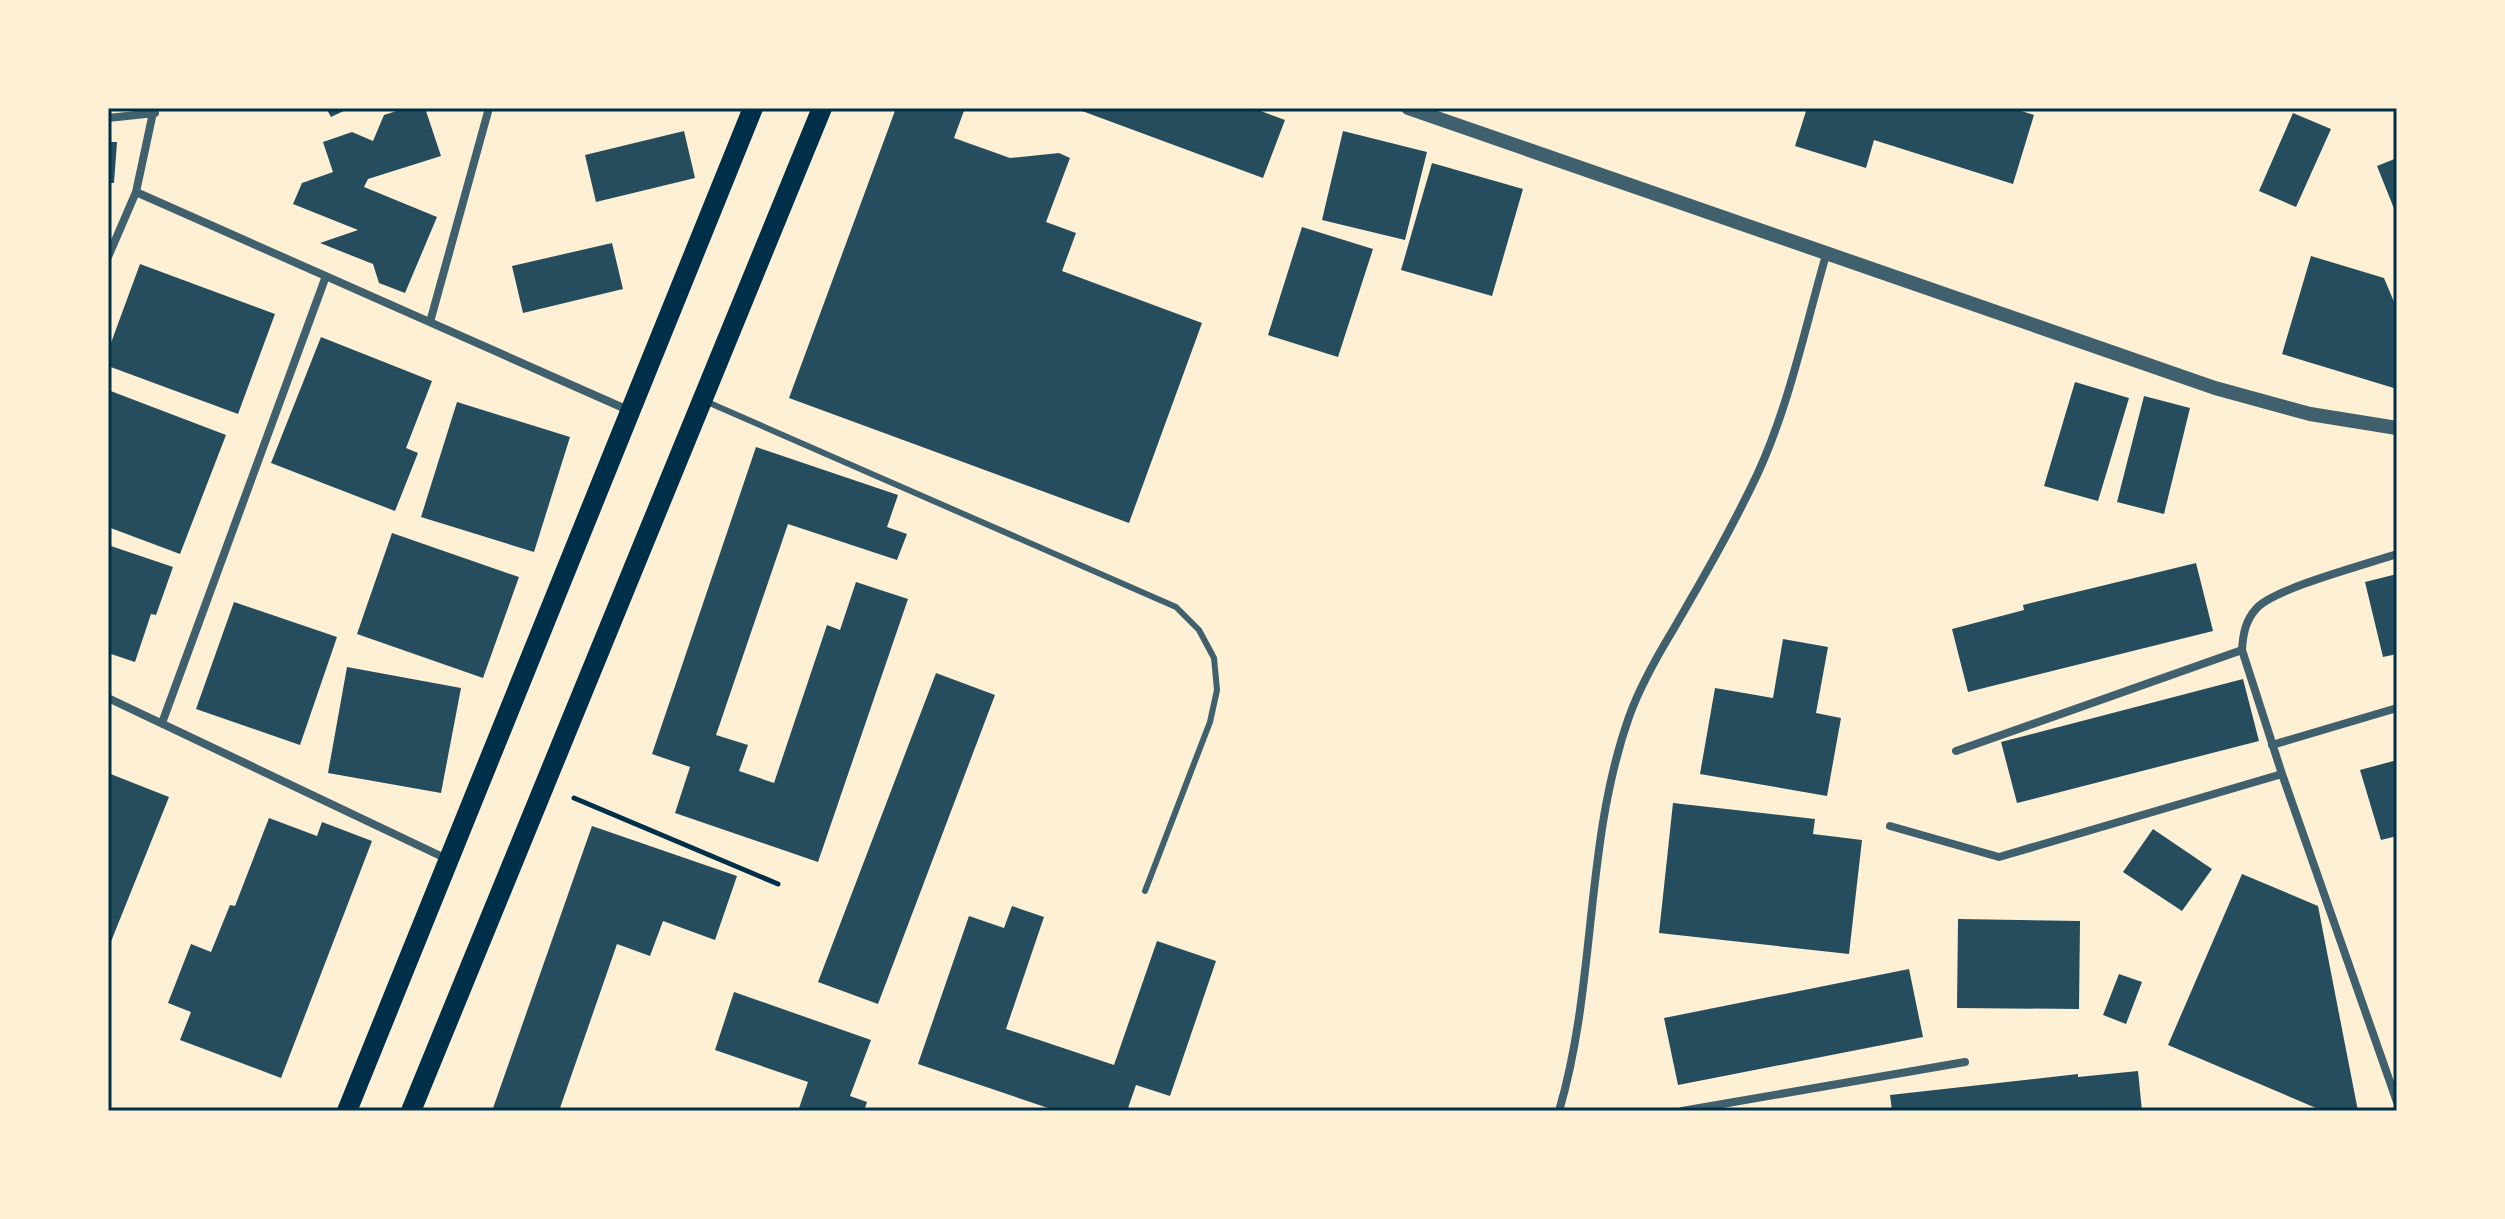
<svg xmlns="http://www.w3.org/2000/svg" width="2505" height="1219" viewBox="0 0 2505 1219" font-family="'Public Sans',sans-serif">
	<rect width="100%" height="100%" fill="#fdf0d5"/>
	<!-- building -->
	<path fill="#264d5e" d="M326,108H350L331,117Z
		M406,108H425L441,156L368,179L364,187L437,217L405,293L379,283L373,264L320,243L358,230L293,204L302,183L333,172L323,142L352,132L373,141L384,115Z
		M896,108H965L954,138L1010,158L1059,153L1070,158L1046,222L1076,233L1062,271L1202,323L1129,523L789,398Z
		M1074,108H1253L1285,120L1263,178Z
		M1807,108H2012L2034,115L2013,184L1874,140L1866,168L1795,146Z
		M2293,113L2331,129L2296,207L2259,191Z
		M684,131L695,178L596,202L585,155Z
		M1343,131L1427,152L1405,240L1322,220Z
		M108,142H117L114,183H108Z
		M2397,158V216L2377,166Z
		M1432,163L1523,189L1492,296L1401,270Z
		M1302,227L1373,249L1338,357L1268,335Z
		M612,243L623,289L523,313L512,266Z
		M2311,256L2384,278L2397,309V389L2282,354Z
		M140,264L275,314L238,414L108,366V351Z
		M321,337L432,381L406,448L418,453L395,511L271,463Z
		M2075,382L2129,398L2098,501L2044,486Z
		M108,390L226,435L180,554L108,527Z
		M2144,396L2190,408L2164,514L2117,502Z
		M457,402L570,437L534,552L421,517Z
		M756,447L898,495L887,527L907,534L897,560L788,524L716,735L748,745L739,771L774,783L827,625L840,630L856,582L908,599L818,862L675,813L690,767L652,754Z
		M392,533L519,577L483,678L357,634Z
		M108,545L173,567L156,615L151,614L135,662L108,653Z
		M2196,563L2213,631L1968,692L1952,629L2024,610L2023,605Z
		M2397,574V654L2383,657L2365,582Z
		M234,602L337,637L300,745L196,709Z
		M1783,639L1828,647L1816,713L1841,718L1827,796L1700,774L1715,688L1773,698Z
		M347,667L461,688L441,793L328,773Z
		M936,673L995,695L878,1004L818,982Z
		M2243,679L2259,741L2017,803L2001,742Z
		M2397,760V836L2381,840L2360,770Z
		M108,773L169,797L108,949Z
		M1673,803L1815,819L1813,834L1862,840L1849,954L1659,933Z
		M269,818L317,836L322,822L372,841L281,1078L180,1040L191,1012L168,1003L191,944L211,952L230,905L235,906Z
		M592,826L737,876L715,940L663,921L650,956L617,944L559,1111H492Z
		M2153,829L2212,869L2182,911L2123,872Z
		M2242,874L2318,906L2358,1111H2323L2168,1045Z
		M1012,906L1044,917L1006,1029L1114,1065L1157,941L1216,961L1170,1096L1136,1085L1127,1111H1057L918,1064L969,916L1004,928Z
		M1958,919L2080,921L2079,1009L1957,1008Z
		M1909,969L1923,1037L1678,1085L1664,1018Z
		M2119,974L2142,982L2126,1024L2103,1015Z
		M734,992L871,1040L850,1096L867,1102L864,1111H798L808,1082L715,1050Z
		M2138,1071L2142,1111H1892L1890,1095L2078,1074V1077Z"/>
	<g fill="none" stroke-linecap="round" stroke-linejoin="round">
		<!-- path -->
		<path stroke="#003049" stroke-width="5" d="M574,798L778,884"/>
		<!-- service -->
		<path stroke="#3f606c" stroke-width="6" d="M705,401L1176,607L1199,630L1214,658L1217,690L1210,722L1145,891"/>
		<!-- minor -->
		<path stroke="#3f606c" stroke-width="8" d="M108,118L155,113
			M136,192L628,410
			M108,257L136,192L154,108
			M430,322L489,108
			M2397,554C2367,564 2272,589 2256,609C2245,621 2243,635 2242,650L2282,774L2397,1102
			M108,698L447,859
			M162,723L326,276
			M2272,745L2397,708
			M1956,751L2242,650
			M1890,826L1999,857L2282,774
			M1559,1111C1597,982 1584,844 1629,717C1640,686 1656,658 1673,630C1702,580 1732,528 1757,475C1789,406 1805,328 1826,255
			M1682,1111L1965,1062"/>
		<!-- tertiary -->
		<path stroke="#3f606c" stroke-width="14" d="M1408,108L2215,388L2310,414L2397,428"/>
		<!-- primary -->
		<path stroke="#003049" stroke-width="20" d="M347,1111L753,108
			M411,1111L822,108"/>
	</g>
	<!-- border -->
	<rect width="2505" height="1219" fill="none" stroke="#fdf0d5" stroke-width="220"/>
	<rect x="110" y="110" width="2285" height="999" fill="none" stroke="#003049" stroke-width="3"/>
</svg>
